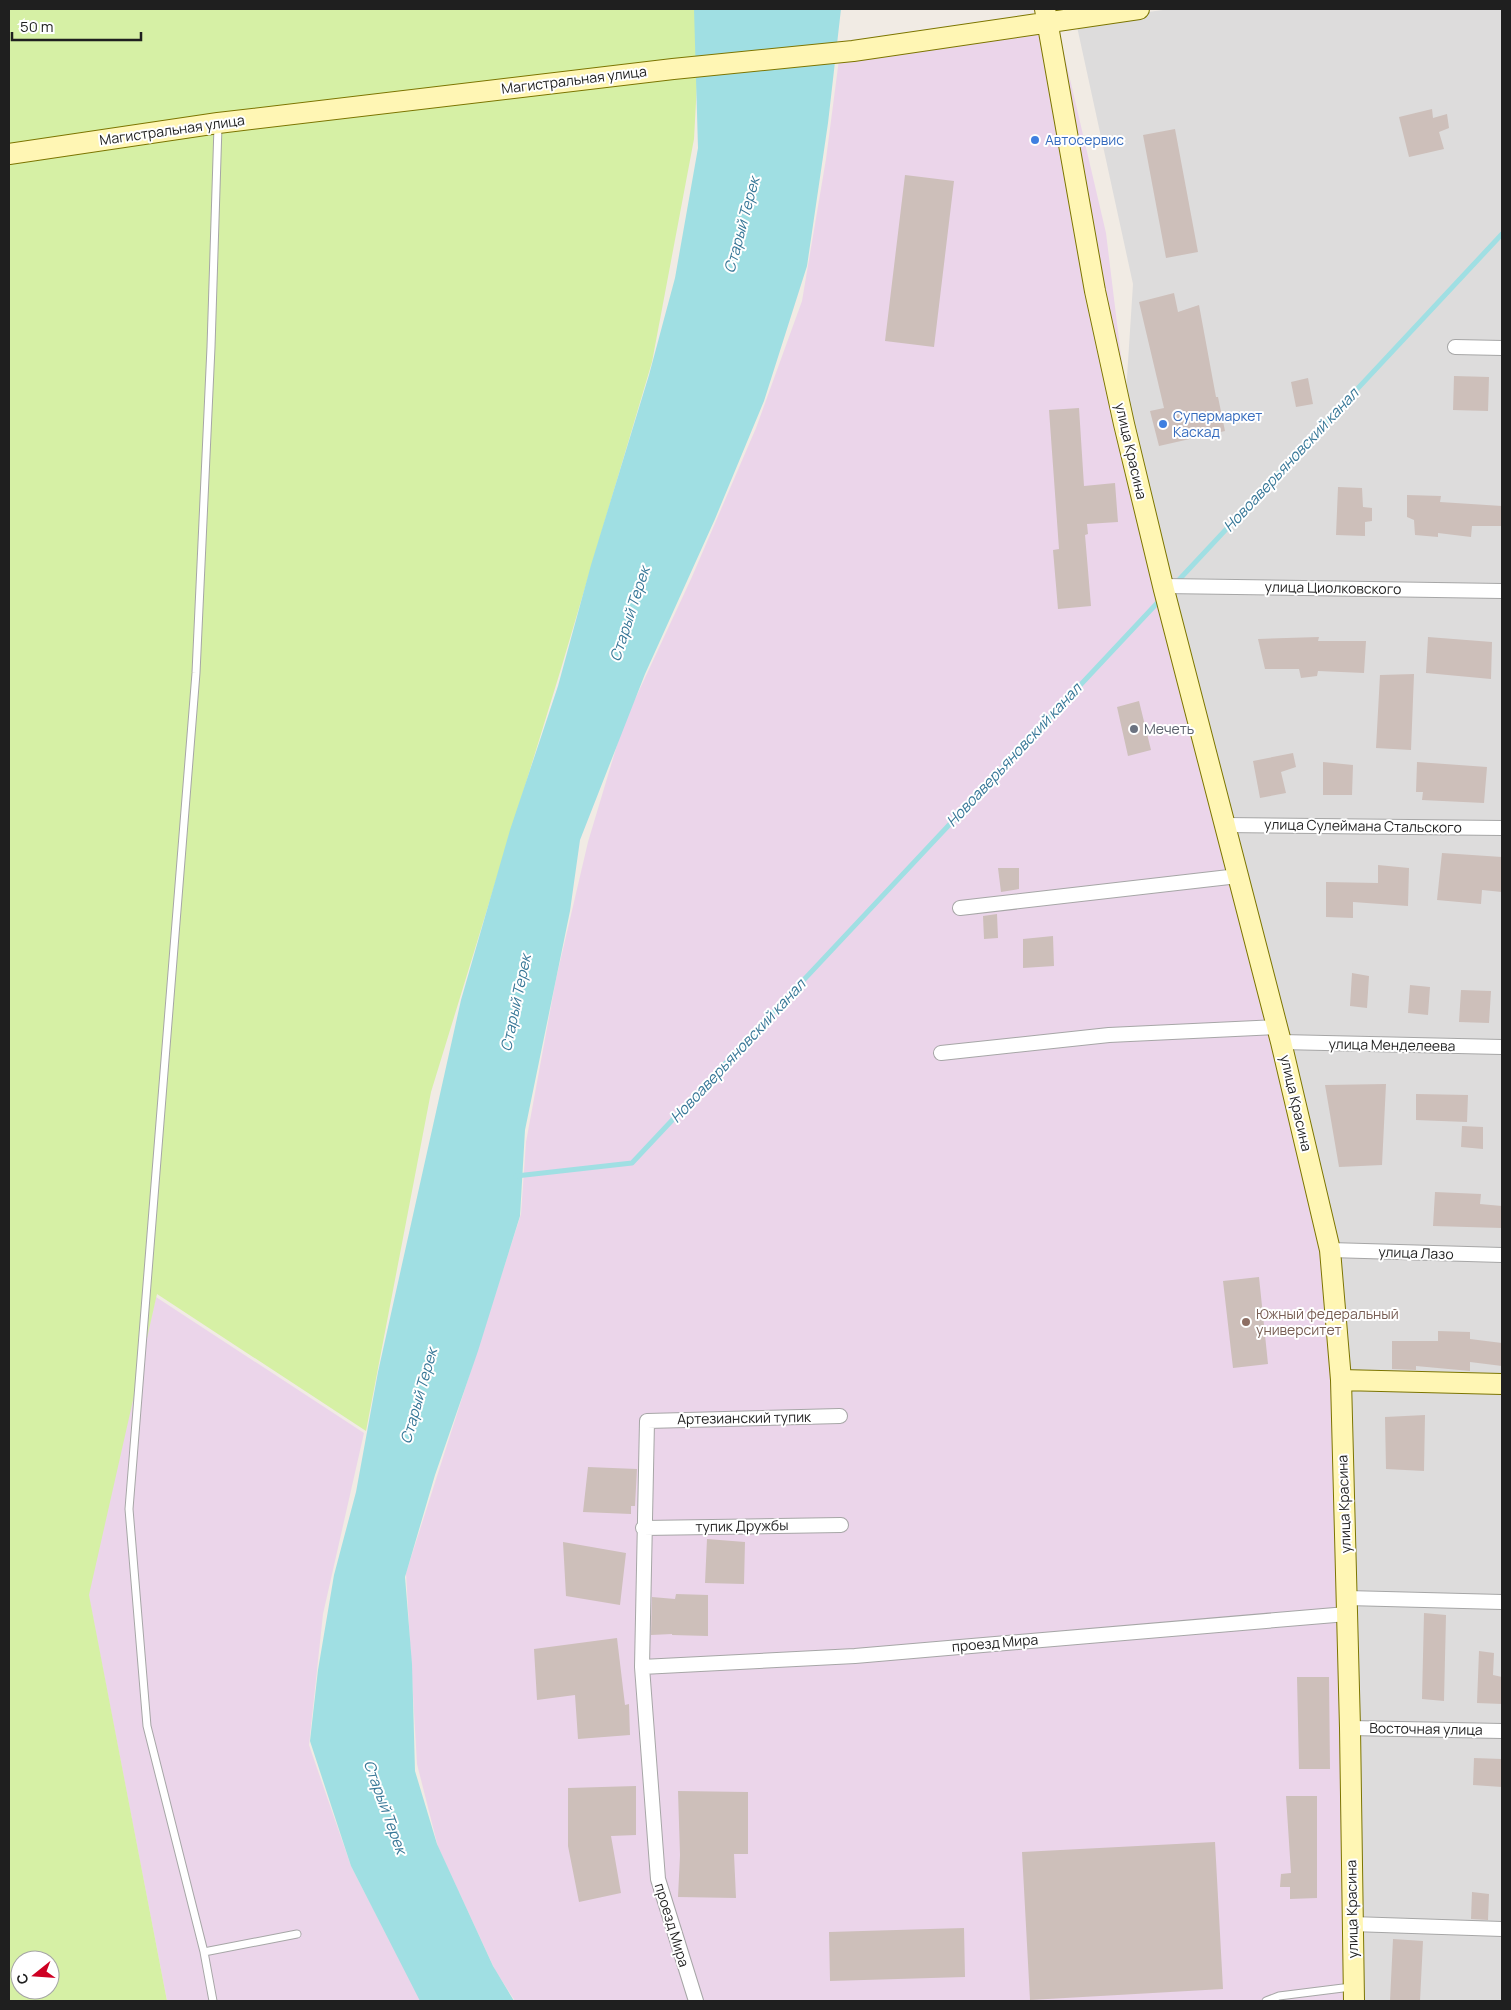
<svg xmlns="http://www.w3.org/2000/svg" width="1511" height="2010" viewBox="0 0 1511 2010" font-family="Manrope,sans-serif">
	<rect width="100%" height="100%" fill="#f1ebe4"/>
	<!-- residential -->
	<path fill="#dddcdc" d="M1170,9H1502V2001H1340L1124,424L1133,284L1076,22Z"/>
	<!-- industrial -->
	<path fill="#ebd5ea" d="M1055,15L1106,233L1135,471L1332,1278L1346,2001H515L495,1970L438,1847L417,1764L406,1573L521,1214L526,1142L556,979L588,842L623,725L691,579L756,428L802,301L826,159L841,44Z
		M156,1297L364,1433L323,1614L309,1745L351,1866L421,2001H167L88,1592Z"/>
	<!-- grass -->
	<path fill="#d6f0a5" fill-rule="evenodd" d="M9,9H701L694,139L652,362L560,672L431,1092L366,1431L157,1294L89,1595L167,2001H9ZM20,1960H50V1990H20Z"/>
	<!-- water -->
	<path fill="#a0dfe3" d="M694,9H841L828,123L807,266L764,401L715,519L645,674L580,840L570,911L525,1130L520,1216L478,1351L435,1475L405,1577L412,1664L415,1771L437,1844L493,1966L514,2001H420L351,1866L310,1741L318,1670L334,1575L356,1492L378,1372L461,1000L510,830L558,686L591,565L649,375L675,278L698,148Z"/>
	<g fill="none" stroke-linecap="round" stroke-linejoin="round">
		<!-- stream -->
		<path stroke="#a0dfe3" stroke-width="5" d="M1175,584L1502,234
			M516,1176L632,1163L1160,600"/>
	</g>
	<!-- building -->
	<path fill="#cdbfba" d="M1432,109L1433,118L1447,114L1449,128L1439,132L1444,149L1409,157L1399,117Z
		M1175,129L1198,252L1166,258L1143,135Z
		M905,175L954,181L934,347L885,341Z
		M1174,293L1178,312L1199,305L1216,397H1218L1225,431L1159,446L1150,411L1164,408L1139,302Z
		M1454,376L1489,377L1488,411L1453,410Z
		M1308,378L1313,404L1296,407L1291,382Z
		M1079,408L1084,486L1115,483L1118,522L1087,524L1088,534L1085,535L1091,606L1058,609L1053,550L1059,549L1049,410Z
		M1338,487L1362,488L1363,507L1372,508V521L1365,522V536L1336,535Z
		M1407,495L1441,496L1440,502L1502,506V526H1472L1471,537L1438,533V537L1415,535L1414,520L1407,517Z
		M1319,637L1318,641H1366L1364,673L1318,671L1317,676L1301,678L1299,669H1265L1258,639Z
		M1428,637L1492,642L1491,679L1426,673Z
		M1414,674L1411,750L1376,748L1380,675Z
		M1139,701L1151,750L1128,756L1117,707Z
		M1293,753L1296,767L1281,772L1286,793L1260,798L1253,761Z
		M1323,762L1353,765L1352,795H1323Z
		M1417,762L1487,767L1484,803L1422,800L1423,792H1416Z
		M1442,853L1502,857V892L1482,890L1481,904L1437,900Z
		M1378,865L1409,868L1408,906L1353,902V918L1326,917V882L1378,883Z
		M998,868H1019V889L1001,892Z
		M997,914L998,938L984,939L983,916Z
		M1053,936L1054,966L1023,968V939Z
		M1352,973L1369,976L1367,1008L1350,1006Z
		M1410,985L1430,987L1428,1015L1408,1013Z
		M1461,990L1491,991L1489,1023L1459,1022Z
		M1386,1084L1382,1165L1339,1167L1325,1085Z
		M1416,1094L1468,1095L1467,1122L1416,1120Z
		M1462,1126L1483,1127V1149L1461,1147Z
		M1435,1192L1481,1194L1480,1204L1502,1206V1228L1433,1226Z
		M1259,1277L1268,1364L1233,1368L1223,1281Z
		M1438,1331L1470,1332V1339L1502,1343V1366L1470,1362V1371L1416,1366V1370L1392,1369V1341H1438Z
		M1425,1415L1424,1471L1386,1469L1385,1417Z
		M588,1467L637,1469L635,1506H631V1514L583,1512Z
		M707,1539L745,1542L744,1584L705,1583Z
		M563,1542L626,1553L620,1605L566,1596Z
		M676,1594L708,1595V1636L672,1635V1634L651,1635L652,1597L675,1599Z
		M1424,1613L1446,1615L1444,1701L1422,1699Z
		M617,1638L625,1705L629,1704L630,1735L578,1739L575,1695L537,1700L534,1649Z
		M1479,1651L1494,1653L1493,1675L1502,1677V1704L1477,1703Z
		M1297,1677H1329L1330,1769H1299Z
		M1474,1758L1502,1759V1787L1473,1785Z
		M636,1786V1835L611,1836L621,1893L579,1902L568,1846V1788Z
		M678,1791L748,1792V1854H734L736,1898L678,1897L680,1855Z
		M1286,1796H1317V1898L1290,1899V1887H1280L1281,1874L1291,1873Z
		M1215,1842L1223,1989L1030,2000L1022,1852Z
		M1472,1892L1489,1894L1488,1920L1471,1919Z
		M964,1928L965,1977L830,1981L829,1932Z
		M1393,1939L1423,1941L1420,2001H1390Z"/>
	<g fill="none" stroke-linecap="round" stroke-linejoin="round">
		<defs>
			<path id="lane" d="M204,1952L297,1934
				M213,2001L204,1952L147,1726L129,1509L196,673L211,347L218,126
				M1266,2001L1279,1996L1351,1987"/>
			<path id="street" d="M1455,347L1502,348
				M1163,586L1502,591
				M1224,825L1502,828
				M960,908L1238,876
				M1281,1042L1502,1047
				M941,1053L1109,1035L1277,1027
				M1330,1250L1502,1255
				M643,1528L841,1525
				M1347,1598L1502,1602
				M642,1667L855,1656L1347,1614
				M1350,1728L1502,1731
				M1352,1924L1502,1929
				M696,2001L658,1879L642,1667L647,1421L840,1416"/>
			<path id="secondary" d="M1045,9L1095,291L1124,424L1164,590L1281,1042L1330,1250L1341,1380L1350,1728L1354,2001
				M9,154L218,123L673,69L853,51L1139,9
				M1341,1380L1502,1384"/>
		</defs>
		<!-- lane casing -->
		<use href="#lane" stroke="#a6a6a6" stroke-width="9"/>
		<!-- street casing -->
		<use href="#street" stroke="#a6a6a6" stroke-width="16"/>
		<!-- secondary casing -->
		<use href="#secondary" stroke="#7c7500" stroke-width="22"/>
		<!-- lane -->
		<use href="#lane" stroke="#fff" stroke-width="7"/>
		<!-- street -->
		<use href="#street" stroke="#fff" stroke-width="14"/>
		<!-- secondary -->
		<use href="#secondary" stroke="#fff6b4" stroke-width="20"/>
	</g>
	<!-- markers -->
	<g fill="#3f7fe0" stroke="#fff" stroke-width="2">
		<circle cx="1035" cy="140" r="5"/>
		<circle cx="1163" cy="424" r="5"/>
	</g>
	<circle fill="#6b7280" stroke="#fff" stroke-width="2" cx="1134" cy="729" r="5"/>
	<circle fill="#8d6e63" stroke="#fff" stroke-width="2" cx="1246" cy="1322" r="5"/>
	<g text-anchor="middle" stroke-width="4" stroke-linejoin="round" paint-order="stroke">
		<!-- street labels -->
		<g font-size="14" fill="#1f1f1f" stroke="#fff">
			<text transform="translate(574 80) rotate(-7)" y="5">Магистральная улица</text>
			<text transform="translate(172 130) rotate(-8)" y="5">Магистральная улица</text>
			<text transform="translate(1131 451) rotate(77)" y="5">улица Красина</text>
			<text transform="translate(1333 588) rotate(1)" y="5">улица Циолковского</text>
			<text transform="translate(1363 826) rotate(1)" y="5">улица Сулеймана Стальского</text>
			<text transform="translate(1392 1045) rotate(1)" y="5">улица Менделеева</text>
			<text transform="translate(1296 1103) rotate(77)" y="5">улица Красина</text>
			<text transform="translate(1416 1253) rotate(2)" y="5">улица Лазо</text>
			<text transform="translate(744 1418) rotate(-1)" y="5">Артезианский тупик</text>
			<text transform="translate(1344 1504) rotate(-92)" y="5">улица Красина</text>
			<text transform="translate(742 1526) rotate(-1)" y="5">тупик Дружбы</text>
			<text transform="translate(995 1643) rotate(-5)" y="5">проезд Мира</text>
			<text transform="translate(1426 1729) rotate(1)" y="5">Восточная улица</text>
			<text transform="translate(1352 1909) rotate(-91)" y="5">улица Красина</text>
			<text transform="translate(672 1925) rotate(73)" y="5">проезд Мира</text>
		</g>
		<!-- shop labels -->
		<g font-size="14" fill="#366cbe" stroke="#fff" text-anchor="start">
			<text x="1045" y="145">Автосервис</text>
			<text x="1173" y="421">Супермаркет<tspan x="1173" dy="16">Каскад</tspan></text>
		</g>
		<!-- worship labels -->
		<g font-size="14" fill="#5b616d" stroke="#fff" text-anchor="start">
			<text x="1144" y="734">Мечеть</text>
		</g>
		<!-- education labels -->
		<g font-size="14" fill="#785e54" stroke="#fff" text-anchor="start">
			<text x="1256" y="1319">Южный федеральный<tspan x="1256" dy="16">университет</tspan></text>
		</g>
		<!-- water labels -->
		<g font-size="15" font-style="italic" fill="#377797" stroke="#fff">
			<text transform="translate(742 225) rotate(-75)" y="5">Старый Терек</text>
			<text transform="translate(1291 460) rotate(-47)" y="5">Новоаверьяновский канал</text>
			<text transform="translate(630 614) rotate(-72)" y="5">Старый Терек</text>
			<text transform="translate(1014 755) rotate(-47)" y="5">Новоаверьяновский канал</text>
			<text transform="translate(516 1003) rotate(-78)" y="5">Старый Терек</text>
			<text transform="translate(738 1051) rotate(-47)" y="5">Новоаверьяновский канал</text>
			<text transform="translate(419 1396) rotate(-74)" y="5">Старый Терек</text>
			<text transform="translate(385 1807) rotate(70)" y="5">Старый Терек</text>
		</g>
	</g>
	<!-- border -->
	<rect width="1511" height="2010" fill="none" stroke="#1f1f1f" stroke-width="20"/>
	<!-- north arrow -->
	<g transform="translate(35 1975) rotate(253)"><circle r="24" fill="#ffffff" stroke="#a5a5a5"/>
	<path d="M0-4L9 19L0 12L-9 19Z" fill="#ce0023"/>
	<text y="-8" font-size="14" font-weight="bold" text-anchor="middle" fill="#1f1f1f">С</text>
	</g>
	<!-- scale -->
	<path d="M12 32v8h129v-8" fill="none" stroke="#1f1f1f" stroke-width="2.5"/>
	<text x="20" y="32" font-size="15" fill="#1f1f1f" stroke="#ffffff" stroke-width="4" paint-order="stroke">50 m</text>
</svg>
